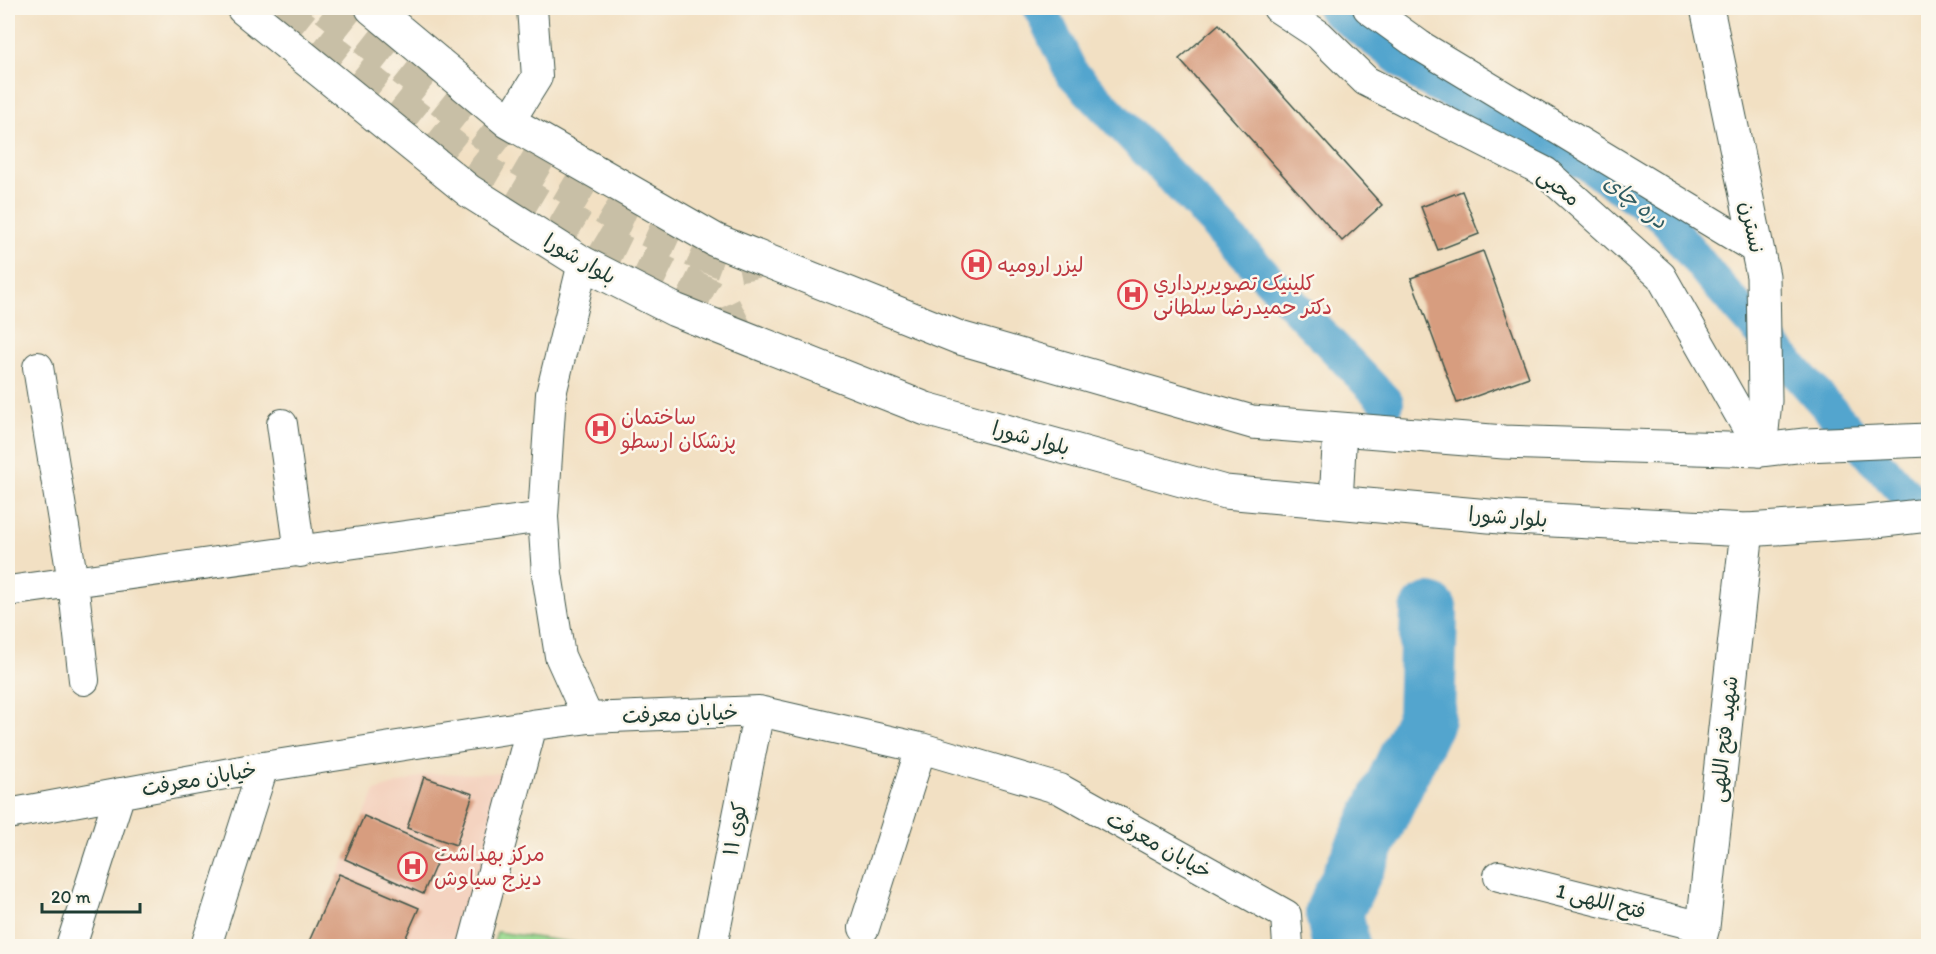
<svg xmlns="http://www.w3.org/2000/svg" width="1936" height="954" viewBox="0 0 1936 954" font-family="Itim,'Playpen Sans Arabic',sans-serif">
	<rect width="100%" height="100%" fill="#fbf7ec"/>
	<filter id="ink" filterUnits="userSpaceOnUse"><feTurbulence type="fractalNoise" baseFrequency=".0167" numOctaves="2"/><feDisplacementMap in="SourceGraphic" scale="12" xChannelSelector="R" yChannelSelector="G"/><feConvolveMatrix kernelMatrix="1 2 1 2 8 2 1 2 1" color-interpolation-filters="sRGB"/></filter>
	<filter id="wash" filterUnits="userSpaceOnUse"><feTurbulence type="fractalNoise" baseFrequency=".008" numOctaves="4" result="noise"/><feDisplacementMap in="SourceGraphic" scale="24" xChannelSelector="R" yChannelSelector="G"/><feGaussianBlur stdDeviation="1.35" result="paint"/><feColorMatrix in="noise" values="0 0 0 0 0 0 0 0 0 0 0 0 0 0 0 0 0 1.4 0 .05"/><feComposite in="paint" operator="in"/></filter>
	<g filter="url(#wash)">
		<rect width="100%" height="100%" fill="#f2e0c3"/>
		<!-- built -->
		<path fill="#f4d3c0" d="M511,773L459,946H307L375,791L429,774Z"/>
		<!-- green -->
		<path fill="#9bda90" stroke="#5d8c62" stroke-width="1.5" d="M497,932L576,943V946H493Z"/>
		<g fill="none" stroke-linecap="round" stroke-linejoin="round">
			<!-- canal -->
			<path stroke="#53a5ce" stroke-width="34" d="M1040,8L1071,72L1387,403
				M1333,8L1424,78L1588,165L1663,217L1711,277L1928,519"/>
			<!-- river -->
			<path stroke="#53a5ce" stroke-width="58" d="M1341,946L1334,912L1426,718L1429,612"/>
		</g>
		<g id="blocks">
			<!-- building -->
			<path fill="#d79d7f" d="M1219,24L1382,205L1342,241L1179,59Z
				M1462,191L1479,234L1438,250L1421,207Z
				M1483,251L1529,377L1457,403L1411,278Z
				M424,777L473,794L456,845L407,828Z
				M364,816L442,850L423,894L345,859Z
				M339,874L419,908L402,946H307Z"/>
		</g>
	</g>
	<g filter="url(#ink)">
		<use href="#blocks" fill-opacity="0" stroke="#3f5549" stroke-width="1.5"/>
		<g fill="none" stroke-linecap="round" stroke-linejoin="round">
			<!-- primary-tunnel -->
			<path stroke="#c8bfa6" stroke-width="33" stroke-dasharray="33 16" stroke-linecap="butt" d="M279,8L481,169L611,246L721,300L739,336
				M326,8L506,151L618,217L693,251L733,266L764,260"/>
			<defs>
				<path id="street" d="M1278,8L1319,35L1366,81L1545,172L1661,276L1760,450
					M1368,8L1419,45L1756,249
					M509,122L537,77L532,8
					M583,263L551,394L543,517L547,574L560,656L588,718
					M38,367L73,582L84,680
					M282,424L300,552
					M8,591L543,517
					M8,814L263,767L532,725L588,718L759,711L921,748L1060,789L1286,915L1288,946
					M1499,876L1703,927
					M864,928L921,748
					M71,946L120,793
					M206,946L263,767
					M473,946L532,725
					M712,946L759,711"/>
				<path id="secondary" d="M1707,8L1763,276L1765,401L1760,450
					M1698,946L1703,927L1747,530"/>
				<path id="primary" d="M243,8L469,191L583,263L675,310L926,409L1225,492L1511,518L1747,530L1867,522L1928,515
					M372,8L509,122L715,240L960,338L1252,422L1504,442L1760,450L1805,445L1928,440
					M1336,502L1340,429"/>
			</defs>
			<!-- street casing -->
			<use href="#street" stroke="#3f5549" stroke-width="32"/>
			<!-- secondary casing -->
			<use href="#secondary" stroke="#3f5549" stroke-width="35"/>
			<!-- primary casing -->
			<use href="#primary" stroke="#3f5549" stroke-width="35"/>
			<!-- street -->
			<use href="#street" stroke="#fff" stroke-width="30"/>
			<!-- secondary -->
			<use href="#secondary" stroke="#fff" stroke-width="33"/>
			<!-- primary -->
			<use href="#primary" stroke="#fff" stroke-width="33"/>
		</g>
	</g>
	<!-- icons -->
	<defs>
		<symbol id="hospital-ring" viewBox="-11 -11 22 22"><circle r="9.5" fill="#fbf7ec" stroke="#e0444e" stroke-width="1.5"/><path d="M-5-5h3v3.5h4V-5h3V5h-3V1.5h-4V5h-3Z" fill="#e0444e"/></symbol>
	</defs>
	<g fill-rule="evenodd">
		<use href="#hospital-ring" x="960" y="248" width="33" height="33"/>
		<use href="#hospital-ring" x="1116" y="278" width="33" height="33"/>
		<use href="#hospital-ring" x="584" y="412" width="33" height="33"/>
		<use href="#hospital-ring" x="396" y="850" width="33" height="33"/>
	</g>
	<g text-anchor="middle" stroke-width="5" stroke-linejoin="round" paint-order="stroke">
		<!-- street labels -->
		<g font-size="21" fill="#1f3d34" stroke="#fbf7ec">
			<text transform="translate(1559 187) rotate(39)" y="7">محبی</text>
			<text transform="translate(1752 227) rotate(78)" y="7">نسترن</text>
			<text transform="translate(580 259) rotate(30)" y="7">بلوار شورا</text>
			<text transform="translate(1031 438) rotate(15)" y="7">بلوار شورا</text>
			<text transform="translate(1508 517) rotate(4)" y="7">بلوار شورا</text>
			<text transform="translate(680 714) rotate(-2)" y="7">خیابان معرفت</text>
			<text transform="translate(1724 739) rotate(-84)" y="7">شهید فتح اللهی</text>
			<text transform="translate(199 779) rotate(-10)" y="7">خیابان معرفت</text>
			<text transform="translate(735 829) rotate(-79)" y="7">کوی ۱۱</text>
			<text transform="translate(1159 845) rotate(29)" y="7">خیابان معرفت</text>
			<text transform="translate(1601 901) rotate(14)" y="7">فتح اللهی 1</text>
		</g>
		<!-- health labels -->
		<g font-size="21" fill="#be3a42" stroke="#fbf7ec" text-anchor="start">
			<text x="997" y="272">لیزر ارومیه</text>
			<text x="1153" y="290">کلینیک تصويربرداري<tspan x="1153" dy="24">دکتر حمیدرضا سلطانی</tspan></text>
			<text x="621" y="424">ساختمان<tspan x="621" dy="24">پزشکان ارسطو</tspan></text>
			<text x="434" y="861">مرکز بهداشت<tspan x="434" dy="24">دیزج سیاوش</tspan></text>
		</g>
		<!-- water labels -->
		<g font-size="22" font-style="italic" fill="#2f5c62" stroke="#fbf7ec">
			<text transform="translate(1636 201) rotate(38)" y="8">دره چای</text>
		</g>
	</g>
	<!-- margin -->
	<rect width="1936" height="954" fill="none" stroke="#fbf7ec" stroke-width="30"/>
	<!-- scale -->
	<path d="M42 903v9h98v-9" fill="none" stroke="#1f3d34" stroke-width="3"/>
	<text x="51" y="903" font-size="18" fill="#1f3d34" stroke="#fbf7ec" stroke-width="4.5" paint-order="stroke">20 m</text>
</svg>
